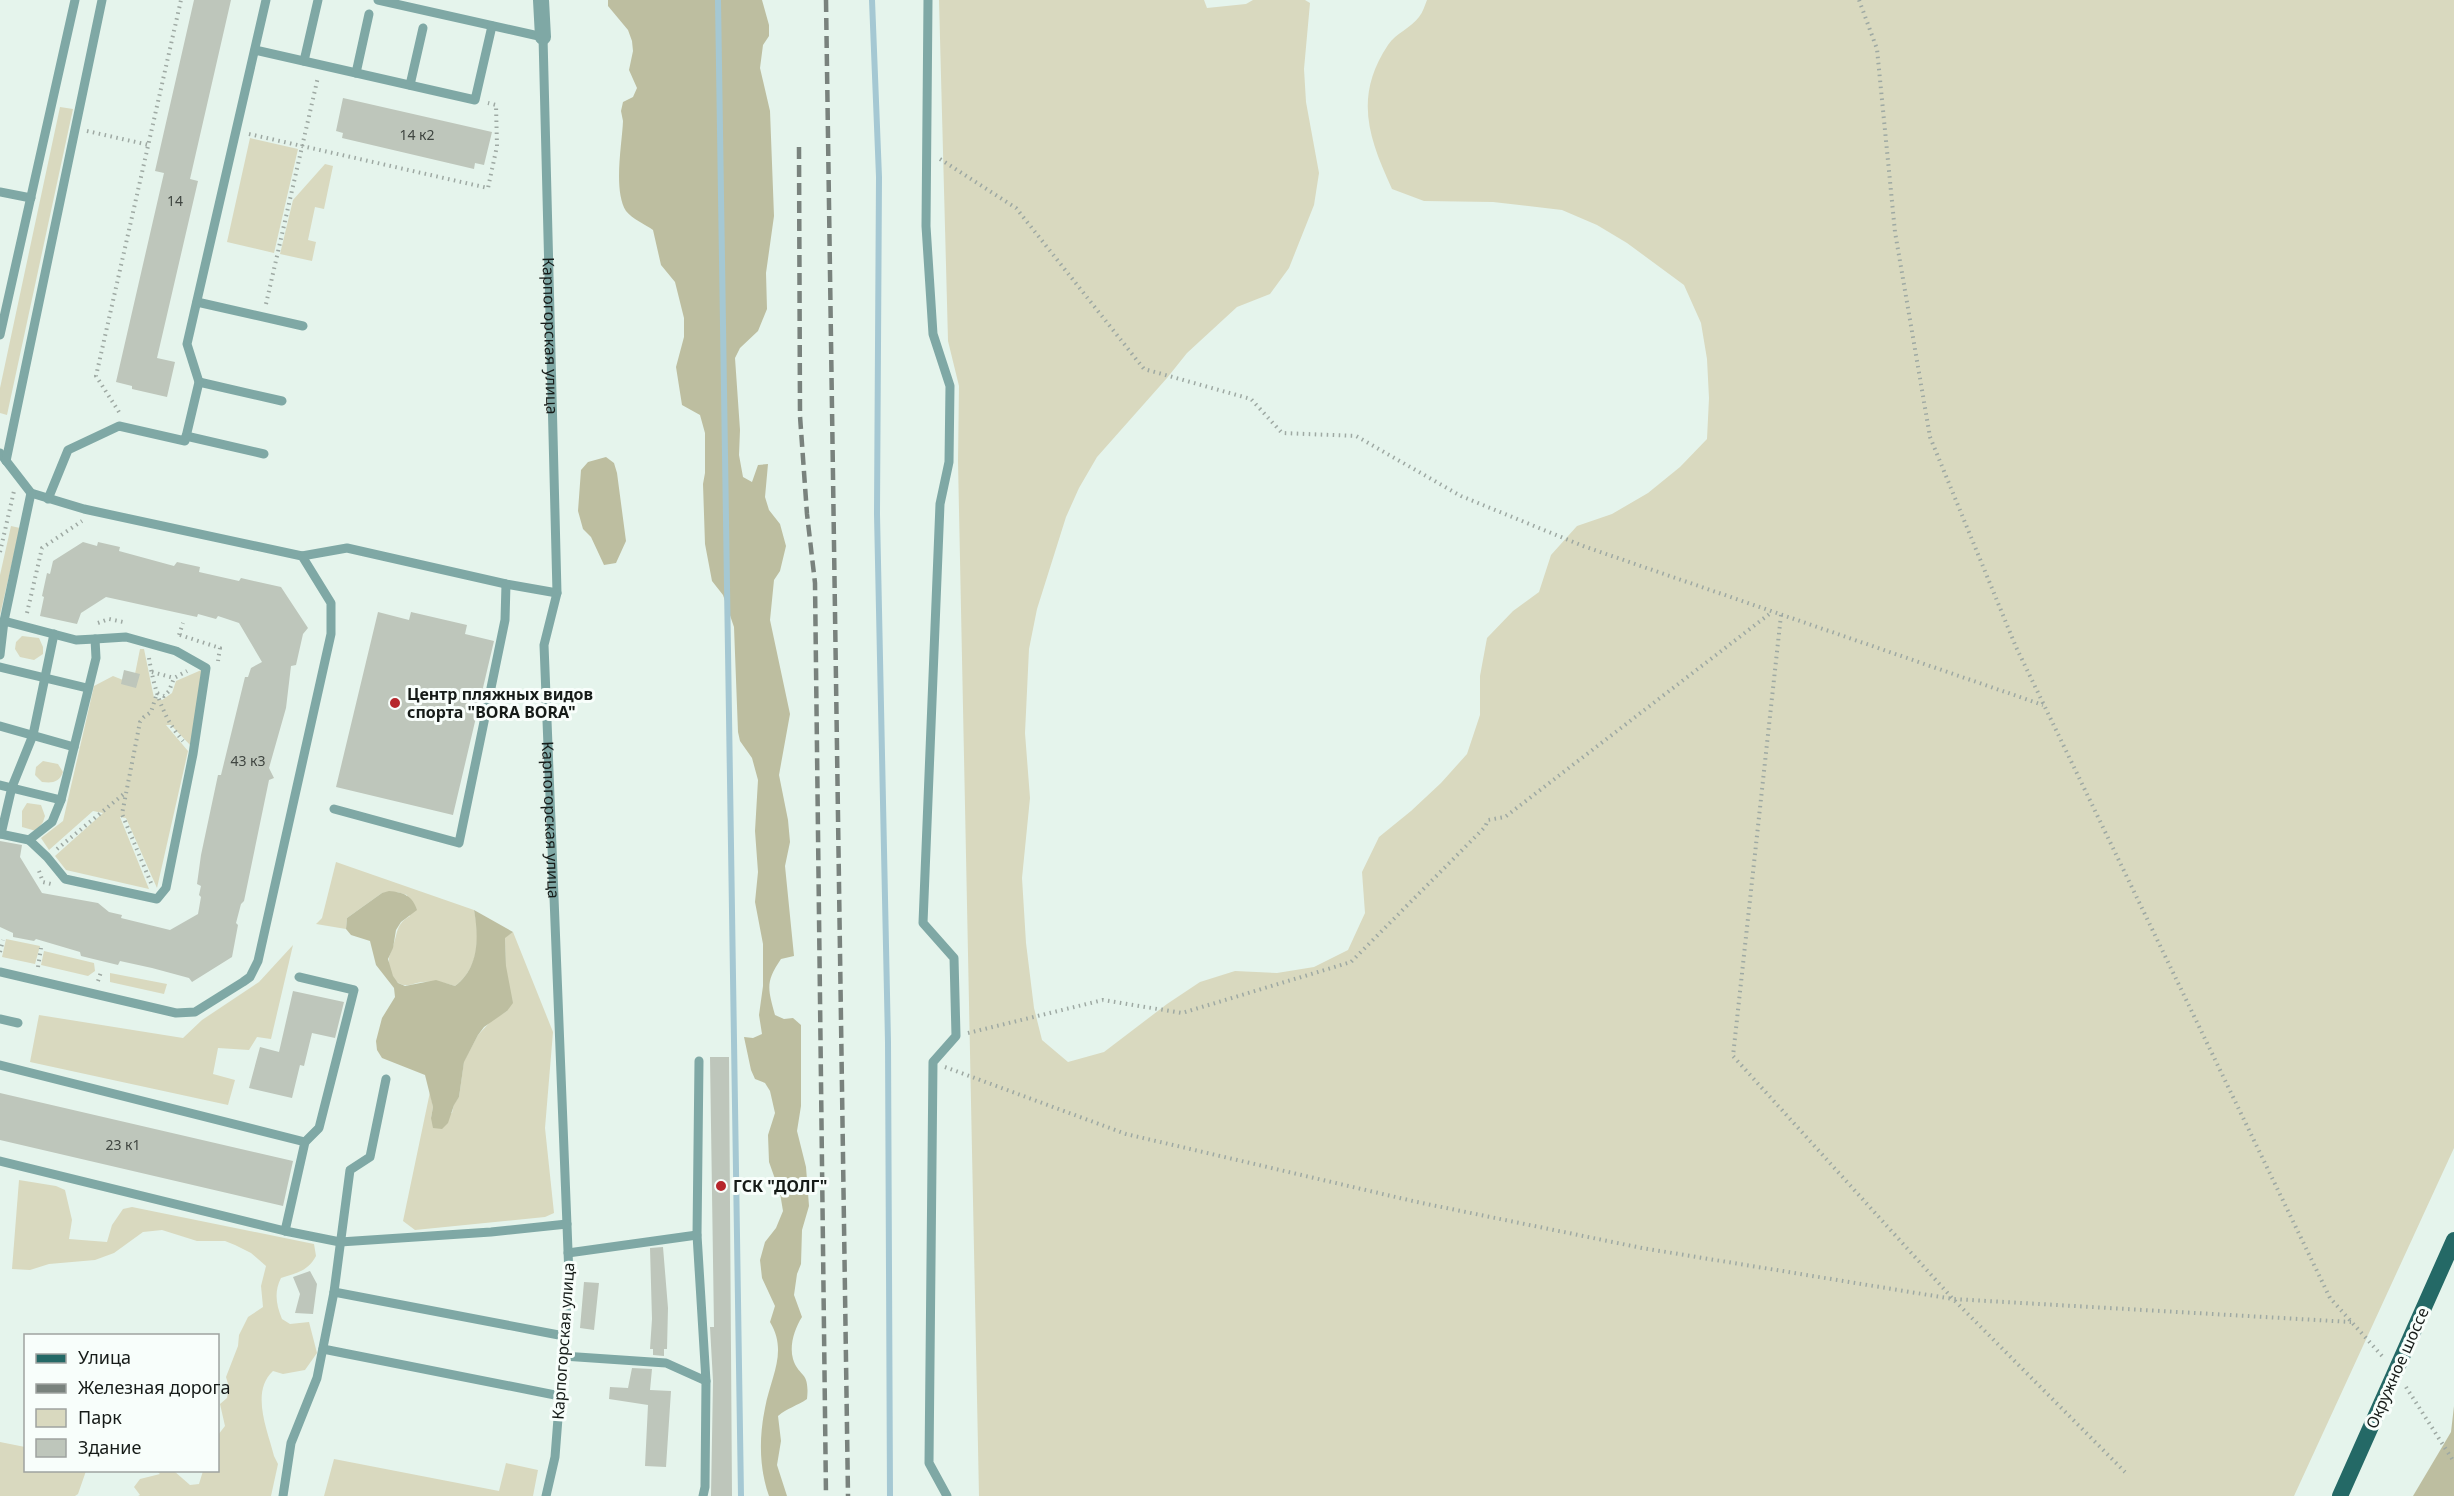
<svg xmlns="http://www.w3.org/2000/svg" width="2454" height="1496" viewBox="0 0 2454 1496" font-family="'Noto Sans',sans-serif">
	<rect width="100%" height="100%" fill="#e5f4ec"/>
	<!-- green -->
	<path fill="#d9d9bf" d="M939,0H1204L1207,8L1246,4L1253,0H1305L1310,3L1304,69L1306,102L1319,173L1314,205L1289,268L1270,294L1237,307L1187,353L1167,378L1097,457L1079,488L1066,517L1037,609L1029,649L1025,733L1030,798L1022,878L1026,943L1034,1008L1042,1040L1068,1062L1104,1052L1167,1004L1200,982L1235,971L1277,973L1314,967L1348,950L1365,913L1362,872L1379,837L1411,811L1441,783L1467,754L1480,715V676L1487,638L1513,611L1539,592L1551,555L1577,526L1612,514L1648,493L1680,467L1707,439L1709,398L1707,359L1701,323L1684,285L1627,243L1597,225L1562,210L1493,202L1424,201L1392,189C1368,137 1354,96 1388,45C1396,33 1411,28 1419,17C1423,12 1425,5 1427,0H2454V1148L2294,1496H979L958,461L959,386L948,341Z
		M60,107L73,109L7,415L0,413V388Z
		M250,138L298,149L274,253L227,242Z
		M325,164L333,166L324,209L315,207L308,240L316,242L312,261L280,254L293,200Z
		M11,526L20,528L0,615V575Z
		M22,636L39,638L43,647V654L34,660L20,657L15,649L16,642Z
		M140,649H144L154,698L162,700L172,693L176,681L206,668L191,746L171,725H166L188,751L157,888L126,818L120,817L149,889L66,870L55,856L103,813L93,811L49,850L41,838L63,821L94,686L113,676L133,684Z
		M43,761L58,764L63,772C59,783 52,783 42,782L35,775L36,767Z
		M27,803L41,805L45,816L43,822L36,831L22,827V811Z
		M336,862L474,910C480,938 479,968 455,986C445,982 434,981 423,982C417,982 411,986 404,985C394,984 388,969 389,959C389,955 392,950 393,946C398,932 396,924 410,916L407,895L397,892L382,893L347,918L346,929L316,924L322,918Z
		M513,932L553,1032L545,1128L554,1213L545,1217L415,1230L403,1221L430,1092L433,1107L431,1118L452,1113L454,1104L459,1097L464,1061L478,1035L492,1020L507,1011L505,937Z
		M6,939L40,946L35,964L2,957Z
		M293,945L271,1039L257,1037L249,1050L218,1048L213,1074L235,1080L228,1105L30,1062L39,1015L183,1038L202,1020L259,982Z
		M44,951L94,963L95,971L88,976L41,965Z
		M110,973L167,984L164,994L110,982Z
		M19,1180L56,1186L65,1190L72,1220L69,1239L107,1242L112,1225L123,1209L132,1207L314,1244L316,1256C308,1271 297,1273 281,1278C274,1292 276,1304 282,1319L290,1324L309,1322L317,1353L305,1370L283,1374L273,1371C250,1392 268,1431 274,1456L278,1464L271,1496H138L140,1495L134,1487L140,1479L160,1474L157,1471H174L190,1485L199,1484L203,1471L218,1470V1435L225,1426L220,1404L227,1398L229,1387L226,1377L238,1346L239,1335L248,1317L263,1307L261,1286L266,1266L251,1253L235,1245L225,1241H197L162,1230L143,1232L114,1253L95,1260L49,1264L30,1270L12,1269Z
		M0,1442L25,1447L26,1470L86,1471L78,1494L75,1496H0Z
		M334,1459L499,1491L506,1463L538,1470L533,1496H324Z"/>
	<!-- forest -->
	<path fill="#bdbea0" d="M608,0H762L769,25V36L763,45L760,68L770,111L774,216L766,273L767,309L758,331L740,348L735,358L740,430L739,455L743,477L752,482L758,465L768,464L765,497L769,510L780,524L786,546L780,571L774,580L770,620L790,714L779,775L788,820L790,842L785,866L794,956L781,959C765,982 768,989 775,1015L784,1019L793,1018L801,1025V1106L797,1131L806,1167L809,1206L802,1230L801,1264L797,1274L794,1295L802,1317C795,1328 789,1345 793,1359C799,1378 810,1370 807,1399C797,1406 787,1408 778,1416L781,1441L777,1465L787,1496H769C759,1468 759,1437 765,1408C771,1376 788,1352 770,1322L775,1306L762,1278L760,1260L765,1242L776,1228L783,1211L780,1193L769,1162L768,1135L775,1113L770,1091L765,1083L755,1079L751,1070L744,1037L753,1038L762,1034L759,1015L763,986V944L755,902L758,872L755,831L758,780L752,758L740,741L738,732L734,627L723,595L712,581L705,544L703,484L705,473V433L700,415L682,405L676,367L684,337V318L675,282L661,265L653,230C645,224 632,219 626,211C613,190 622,145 623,121L621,111L623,102L633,97L637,88L629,70L633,51L632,41L628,30L608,6Z
		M606,457L614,463L617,473L626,541L616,563L604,565L591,537L583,529L578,511L581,470L588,462Z
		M389,891C403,892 413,896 417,910L401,922L396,930L393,948L388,959L393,976L398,983L405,986L436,980L455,986C479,968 479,938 474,910L513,932L505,938L506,966L513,1003L507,1011L484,1027L478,1035L464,1062L459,1097L454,1105L448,1123L442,1129L433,1128L431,1118L433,1107L425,1075L382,1058L377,1050L376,1041L382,1018L395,997L394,988L376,965L370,941L351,935L346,929L347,918L382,893Z
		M2454,1406V1496H2413L2451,1432Z"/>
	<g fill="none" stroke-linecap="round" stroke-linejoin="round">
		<!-- stream -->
		<path stroke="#a5c8d3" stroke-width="6" d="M718,0L741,1496
			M872,0L879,177L877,514L888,1042L890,1496"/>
	</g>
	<!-- building -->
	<path fill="#bec6bb" d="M194,0H231L190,179L198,181L157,358L175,362L167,397L132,389V386L116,382L164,173L155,171Z
		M343,98L492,132L484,165L475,163L474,169L342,138L343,133L336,131Z
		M83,542L97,546L98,542L120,547L119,551L174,566L177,562L200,567L199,572L239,581L241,578L281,587L308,628L303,634L296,665L291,666L286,708L269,768L274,778L269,780L244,901L241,904L236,923L238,925L232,957L192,982L189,978L152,968L120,961L118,965L81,956L80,952L36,939L34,941L13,937V933L0,927V841L22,845L20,857L42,893L98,903L109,912L122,915L121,918L170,930L198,914L201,897L199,895L201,886L197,884L201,855L218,775H221L245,677H248L251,668L262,662L239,623L218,616L216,619L198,614L197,617L106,597L81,613L77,624L40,616L44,597L42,596L47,573L50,574L53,561Z
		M378,612L409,620L411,612L467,625L465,634L494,641L453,815L336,787Z
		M124,670L140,674L136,688L121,684Z
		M293,991L344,1002L335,1038L312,1033L304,1066L300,1065L292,1098L249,1088L260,1047L279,1052Z
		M710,1057H729L732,1496H711L713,1381L710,1327H714Z
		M0,1093L293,1161L283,1206L0,1140Z
		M663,1247L668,1308L667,1349H664V1356L653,1355V1349H650L652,1319L650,1248Z
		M310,1271L317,1284L313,1314L295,1313L300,1294L293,1277Z
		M584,1282L599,1283L594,1330L580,1328Z
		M632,1368L652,1369L650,1390L671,1391L666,1467L645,1466L648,1405L609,1399L610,1387L628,1388Z"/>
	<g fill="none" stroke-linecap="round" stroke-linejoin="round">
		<!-- path -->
		<path stroke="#9ea9a3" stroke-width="4" stroke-dasharray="1.5 4.5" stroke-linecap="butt" d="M1859,0L1877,49L1895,232L1930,437L2016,647L2330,1298L2383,1357
			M87,131L149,145
			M249,134L488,188L497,146L496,105L488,103
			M940,159L1016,208L1144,369L1251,399L1282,433L1356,436L1461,496L1583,546L2043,705
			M266,304L318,77
			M119,412L96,376L181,0
			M0,552L14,491
			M27,613L42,548L82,521
			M1781,615L1733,1056L1953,1299L2125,1472
			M98,623L109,619L123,622
			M179,635L183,623
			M180,635L220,648L218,661
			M149,658C154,688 162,717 183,741
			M152,672L174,678
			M57,849L125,793
			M39,871L43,882L51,884
			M151,883L122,814L140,722L144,717L151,712L157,693L164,696L169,691L174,678L187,671
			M0,952L3,940
			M38,967L41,948
			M98,981L101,972
			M968,1033L1103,1000L1182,1013L1351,962L1485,827L1488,820L1505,817L1772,612
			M945,1067L1126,1134L1417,1202L1642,1248L1953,1299L2351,1322
			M2406,1387L2454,1462"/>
		<!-- service -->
		<g stroke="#7fa8a5" stroke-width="9">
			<path id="s1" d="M378,0L543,37L557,593L544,645L569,1276L555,1457L546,1496"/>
			<path d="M928,0L926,226L933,334L950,386L949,462L940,504L923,923L954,958L956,1036L933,1062L929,1463L947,1496"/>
			<path d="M255,50L475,100L492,26"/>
			<path d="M304,61L318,0"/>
			<path d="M356,73L369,14"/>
			<path d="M410,85L423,28"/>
			<path d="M0,192L31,198"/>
			<path d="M197,302L303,326"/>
			<path d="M0,335L75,0"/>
			<path d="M199,382L282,401"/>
			<path d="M186,436L264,454"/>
			<path d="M0,453L31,493L84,509L302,556L331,603V634L258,961L250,977L243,982L195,1012L176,1013L0,972"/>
			<path d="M6,461L102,0"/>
			<path d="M48,499L68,450L119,426L185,441L199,382L187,344L266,0"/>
			<path d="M302,556L347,548L506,584L557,593"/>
			<path d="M0,655L4,621L31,493"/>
			<path d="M0,667L87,688"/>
			<path d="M0,726L74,747"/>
			<path d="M0,785L61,800"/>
			<path d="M334,809L459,843L505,620L506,584"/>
			<path d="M0,834L29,840L52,822L61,800L96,658L95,639L76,640L4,621"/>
			<path d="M1,834L12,787L33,735L54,634"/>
			<path d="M29,840L47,857L65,879L157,899L166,888L193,754L206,668L176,651L126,637L95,639"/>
			<path d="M299,977L354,990L319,1128L305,1142"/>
			<path d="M0,1019L18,1023"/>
			<path d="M699,1061L697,1235L706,1381L705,1487L703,1496"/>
			<path d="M0,1065L305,1142L285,1231L0,1161"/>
			<path d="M285,1231L340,1242L491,1232L567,1224"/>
			<path d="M568,1253L697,1235"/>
			<path d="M334,1292L564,1336"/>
			<path d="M323,1349L560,1396"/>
			<path d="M563,1356L666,1363L706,1381"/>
			<path d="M283,1496L291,1443L317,1378L334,1292L350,1170L370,1157L386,1079"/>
		</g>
		<!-- minor -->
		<path stroke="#7fa8a5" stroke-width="16" d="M541,0L543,37"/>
		<!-- primary -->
		<path stroke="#246966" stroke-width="16" d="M2340,1496L2454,1240"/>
		<!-- rail -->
		<path stroke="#79827d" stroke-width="4.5" stroke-dasharray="12 6" stroke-linecap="butt" d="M826,0L848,1496
			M799,147L800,416L807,514L815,583L826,1496"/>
	</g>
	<!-- markers -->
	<g fill="#b6262b" stroke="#f8fefb" stroke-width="2">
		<circle cx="395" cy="703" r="6"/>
		<circle cx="721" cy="1186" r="6"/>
	</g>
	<g text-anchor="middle" stroke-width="6" stroke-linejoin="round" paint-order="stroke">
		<!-- number labels -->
		<g font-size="14" fill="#404641">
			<text x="417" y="140">14 к2</text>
			<text x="175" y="206">14</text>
			<text x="248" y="766">43 к3</text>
			<text x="123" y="1150">23 к1</text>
		</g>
		<!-- street labels -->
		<g font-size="16" fill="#161b18" stroke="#f8fefb">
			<text dy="6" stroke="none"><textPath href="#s1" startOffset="468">Карпогорская улица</textPath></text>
			<text dy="6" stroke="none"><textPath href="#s1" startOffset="954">Карпогорская улица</textPath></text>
			<text transform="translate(563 1341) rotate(-86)" y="6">Карпогорская улица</text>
			<text transform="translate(2397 1368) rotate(-66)" y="6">Окружное шоссе</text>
		</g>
		<!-- poi labels -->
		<g font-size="16" font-weight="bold" fill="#161b18" stroke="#f8fefb" text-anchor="start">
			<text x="407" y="700">Центр пляжных видов<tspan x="407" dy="18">спорта "BORA BORA"</tspan></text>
			<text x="733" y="1192">ГСК "ДОЛГ"</text>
		</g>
	</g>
	<!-- legend -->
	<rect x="24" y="1334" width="195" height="138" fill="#f8fefb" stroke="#9ea3a0" stroke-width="1.5"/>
	<rect x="36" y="1354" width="30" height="9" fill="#246966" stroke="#9ea3a0" stroke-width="1.5"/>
	<text x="78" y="1364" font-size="18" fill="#161b18">Улица</text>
	<rect x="36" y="1384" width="30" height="9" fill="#79827d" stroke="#9ea3a0" stroke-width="1.5"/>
	<text x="78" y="1394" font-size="18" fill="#161b18">Железная дорога</text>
	<rect x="36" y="1409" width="30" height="18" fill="#d9d9bf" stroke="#9ea3a0" stroke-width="1.5"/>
	<text x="78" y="1424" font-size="18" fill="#161b18">Парк</text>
	<rect x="36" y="1439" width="30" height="18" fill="#bec6bb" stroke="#9ea3a0" stroke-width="1.5"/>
	<text x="78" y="1454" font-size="18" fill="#161b18">Здание</text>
</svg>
